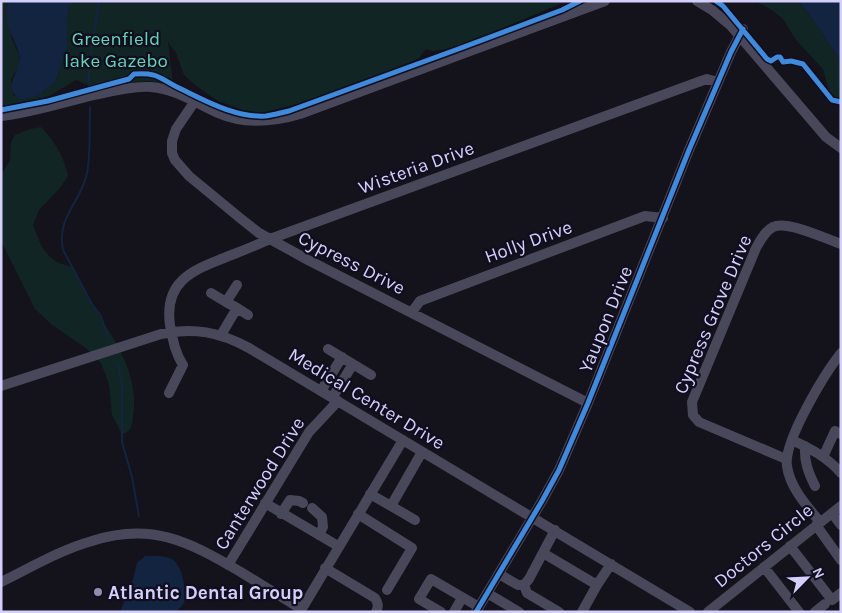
<svg xmlns="http://www.w3.org/2000/svg" width="842" height="613" viewBox="0 0 842 613" font-family="Karla,sans-serif">
	<rect width="100%" height="100%" fill="#14121b"/>
	<!-- green -->
	<path fill="#122525" d="M1,1H9L7,7L12,39L19,55V65L11,80L14,96L45,91L48,87L55,83L67,48V19L69,6L79,1H567L455,48L433,51L426,49L418,59L361,82L297,104L261,113L243,110L218,101L195,85L184,75L176,53L168,42L173,85L150,81L121,83L95,88L76,80L49,96L6,108L1,105Z
		M755,1H798L809,14L841,62V105L833,100L829,91L823,69L796,40L783,19L772,10Z
		M41,127C55,141 64,157 68,176L60,188L39,210L33,225C42,248 46,262 73,267C79,279 85,293 92,304C114,339 140,374 133,417C132,426 131,432 122,434L112,415L109,384L101,363L87,349L51,324L35,309L1,241V175L10,160L11,142L15,135L30,129Z"/>
	<!-- water -->
	<path fill="#122440" d="M9,1H79L69,6L67,19V48L55,83L37,96L20,100C0,84 23,72 19,54C14,37 1,20 9,1Z
		M798,1H841V62L809,14Z
		M145,556C153,556 165,555 172,559C183,566 187,592 184,603C182,607 179,609 176,611L120,612L133,579L137,563Z"/>
	<g fill="none" stroke-linecap="round" stroke-linejoin="round">
		<!-- stream -->
		<path stroke="#122440" stroke-width="2" d="M89,88V66L99,1
			M90,107C89,128 91,152 87,173C81,203 56,217 63,250L92,304L101,316L108,338
			M118,363L122,387V442L132,477L139,516"/>
		<!-- minor -->
		<path stroke="#49485b" stroke-width="10" d="M697,1L712,10L731,26L826,137L841,148
			M195,101L176,129L172,141V153L175,160L189,176L240,218L259,233L308,260L588,403
			M1,116C32,113 64,102 94,95C113,91 132,86 151,87C176,89 196,103 218,113C245,125 273,122 300,114L605,1
			M211,293L226,302
			M237,308L248,315
			M412,312L420,301L645,216L663,218
			M221,335L237,308L226,302L237,285
			M328,349L371,375
			M1,386L161,334C193,327 220,332 249,348L690,612
			M321,391L342,357
			M169,393L183,365C175,353 173,340 170,325C164,283 190,271 224,258C239,252 255,246 270,239L701,81L707,79L718,82
			M332,398L353,364
			M792,440C811,449 827,457 841,473
			M805,446C804,461 808,472 815,486
			M823,457L835,431L841,434
			M786,459L699,422L693,415L692,402L756,248C760,241 765,231 773,227C787,220 826,239 841,244
			M370,494L391,506L422,452
			M265,503L338,546
			M391,506L415,520
			M312,508L322,517L323,527L319,535
			M832,513L841,525
			M281,514L290,500L299,501L303,503
			M358,514L412,548L387,590
			M820,522C807,506 790,488 787,466C783,442 825,373 841,353
			M816,525L841,560
			M790,546L832,600L841,593
			M543,553L597,585L611,564
			M228,565L309,432L338,401
			M764,567L799,612
			M325,568L375,598C378,603 379,606 376,612
			M499,574L518,585H524L529,579L555,530
			M1,582C30,568 60,550 92,541C151,522 188,541 239,571C260,584 281,596 301,609
			M524,585L527,593L559,612
			M487,593L519,612
			M300,612L403,440
			M441,612L419,599L431,579L479,607
			M454,612L462,598
			M476,612L542,501L559,470L588,403L689,150L731,52L743,29
			M582,612L597,585
			M708,612L841,506
			M815,612L825,604"/>
		<defs>
			<path id="cycleway" d="M716,1L723,6L767,59L771,61L777,57H780L783,62L791,61L803,64L832,100L841,102
				M1,110L48,101L114,83L129,79L134,74C159,72 160,79 181,89C206,101 236,118 266,116C273,115 281,113 289,111L461,48L562,10L580,1
				M476,612L542,501L559,470L588,403L689,150L731,52L743,29"/>
		</defs>
		<!-- cycleway casing -->
		<use href="#cycleway" stroke="#110e1f" stroke-width="8"/>
		<!-- cycleway -->
		<use href="#cycleway" stroke="#408adc" stroke-width="5"/>
	</g>
	<!-- markers -->
	<circle fill="#918ead" stroke="#110e1f" stroke-width="2" cx="98" cy="592" r="5"/>
	<g text-anchor="middle" stroke-width="4.5" stroke-linejoin="round" paint-order="stroke">
		<!-- park labels -->
		<g font-size="19" fill="#62d4b7" stroke="#110e1f">
			<text x="116" y="45">Greenfield<tspan x="116" dy="22">lake Gazebo</tspan></text>
		</g>
		<!-- street labels -->
		<g font-size="19" fill="#d4d0fb" stroke="#110e1f">
			<text transform="translate(416 167) rotate(-20)" y="7">Wisteria Drive</text>
			<text transform="translate(528 241) rotate(-20)" y="7">Holly Drive</text>
			<text transform="translate(352 262) rotate(27)" y="7">Cypress Drive</text>
			<text transform="translate(712 314) rotate(-67)" y="7">Cypress Grove Drive</text>
			<text transform="translate(605 319) rotate(-68)" y="7">Yaupon Drive</text>
			<text transform="translate(367 398) rotate(31)" y="7">Medical Center Drive</text>
			<text transform="translate(259 483) rotate(-58)" y="7">Canterwood Drive</text>
			<text transform="translate(763 545) rotate(-39)" y="7">Doctors Circle</text>
		</g>
		<!-- poi labels -->
		<g font-size="19" font-weight="bold" fill="#d4d0fb" stroke="#110e1f" text-anchor="start">
			<text x="108" y="599">Atlantic Dental Group</text>
		</g>
	</g>
	<!-- border -->
	<rect width="842" height="613" fill="none" stroke="#d4d0fb" stroke-width="5"/>
	<!-- north arrow -->
	<g transform="translate(807 578) rotate(66)" stroke="#110e1f" stroke-width="4" paint-order="stroke">
	<path d="M0-4L9 19L0 12L-9 19Z" fill="#d4d0fb"/>
	<text y="-8" font-size="14" font-weight="bold" text-anchor="middle" fill="#d4d0fb">N</text>
	</g>
</svg>
